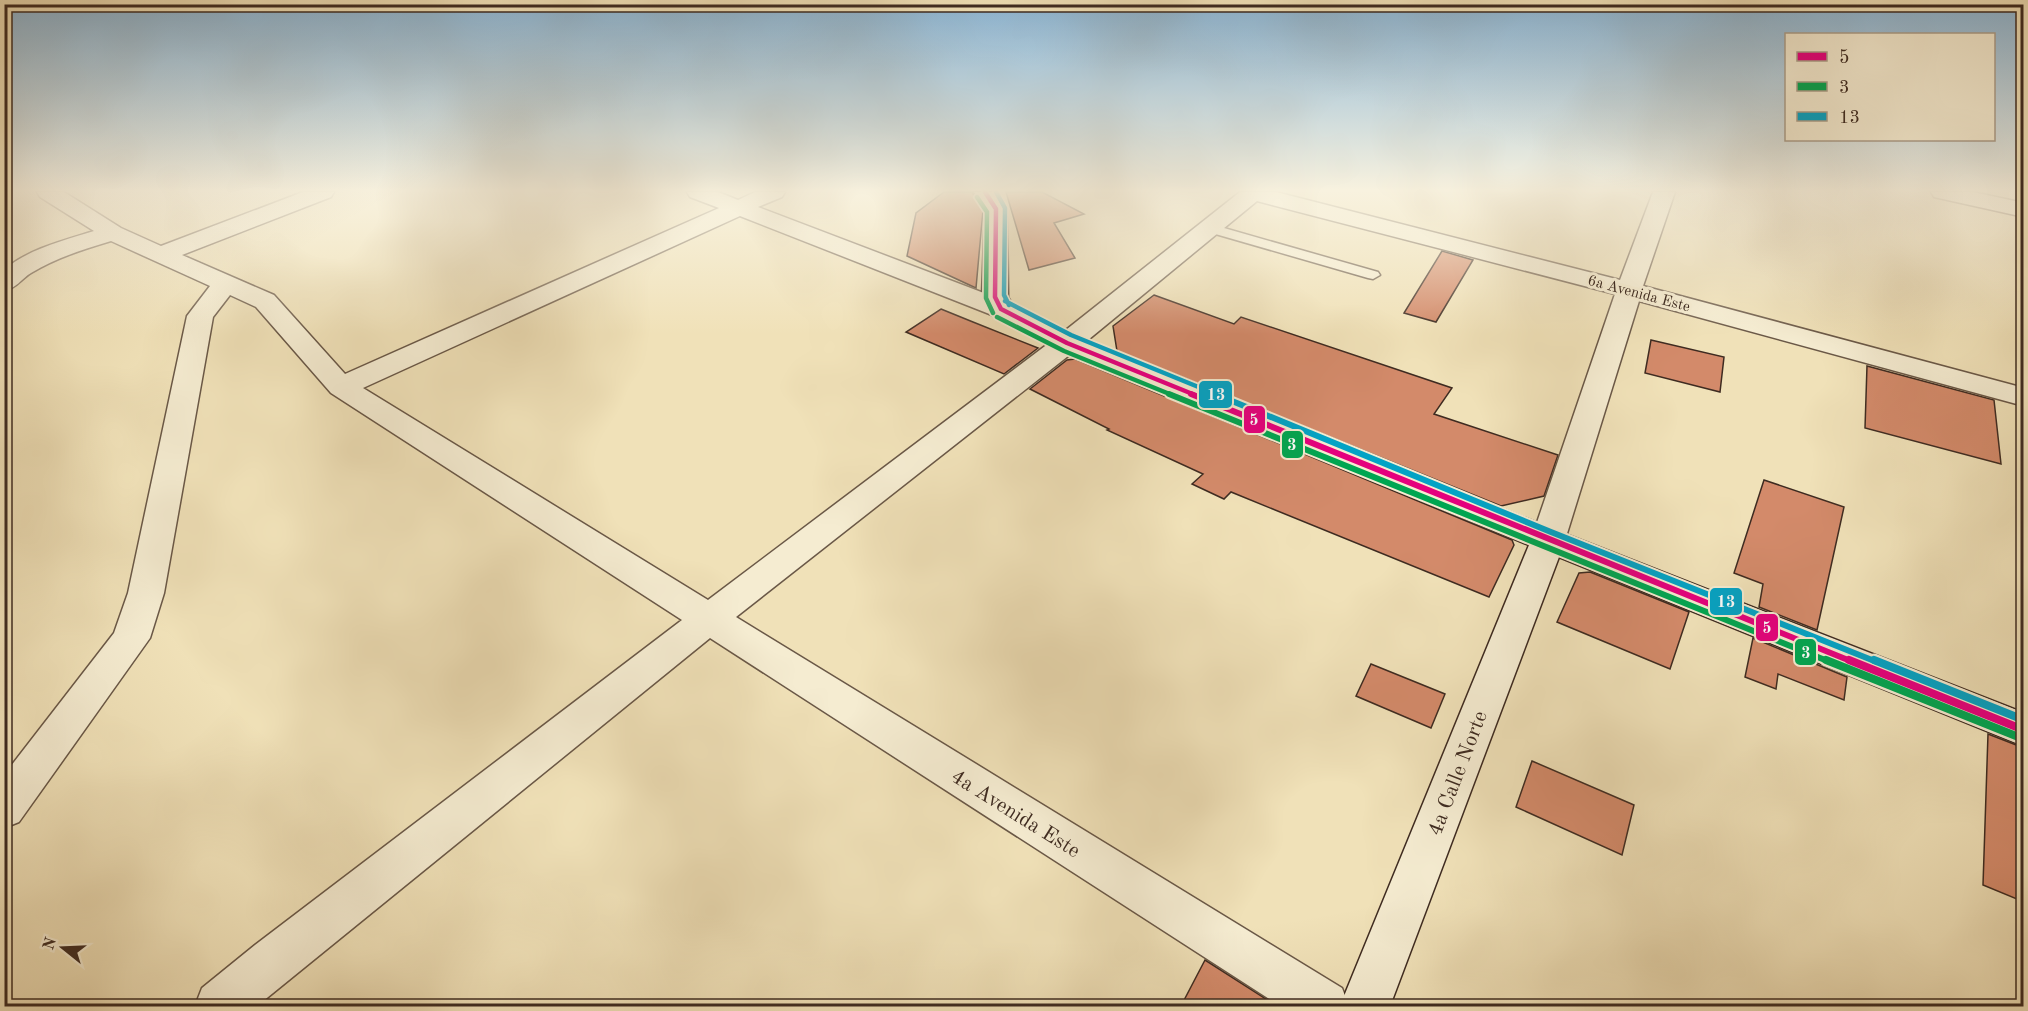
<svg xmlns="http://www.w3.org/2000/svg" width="2028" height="1011" viewBox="0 0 2028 1011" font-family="'Old Standard TT',serif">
	<rect width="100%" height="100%" fill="#f0e1b8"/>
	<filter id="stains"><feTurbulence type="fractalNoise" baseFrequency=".00333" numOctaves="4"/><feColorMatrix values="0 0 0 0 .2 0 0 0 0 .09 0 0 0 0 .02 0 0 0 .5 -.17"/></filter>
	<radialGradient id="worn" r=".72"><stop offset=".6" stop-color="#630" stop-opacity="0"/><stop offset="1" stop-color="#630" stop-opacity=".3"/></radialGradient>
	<!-- building -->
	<path fill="#d38a6a" stroke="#3e2b21" stroke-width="1.5" d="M944,192H972L983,210L976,288L907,256L916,213Z
		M1006,192H1042L1084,214L1054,223L1075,258L1029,270Z
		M1442,251L1473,260L1436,322L1404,313Z
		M1154,295L1234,324L1241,317L1452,388L1434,414L1558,455L1544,496L1501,506L1117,351L1113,326Z
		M941,309L973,322L1038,348L1004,374L906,332Z
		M1651,340L1724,357L1720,392L1645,373Z
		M1075,359L1512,540L1514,545L1489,597L1231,492L1224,499L1192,484L1203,474L1107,430L1109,429L1030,389L1067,360Z
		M1867,366L1994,400L2001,464L1865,428Z
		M1764,480L1844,507L1817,630L1759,607L1763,584L1734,573Z
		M1590,572L1689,612L1670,669L1557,622L1579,573Z
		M1753,638L1847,677L1844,700L1778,674L1776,689L1745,677Z
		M1371,664L1445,694L1431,728L1356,696Z
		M1988,734L2024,748V902L1983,885Z
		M1532,761L1634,805L1622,855L1516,807Z
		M1205,960L1277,1006H1181Z"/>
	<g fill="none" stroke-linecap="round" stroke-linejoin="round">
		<defs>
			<path id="lane" d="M1210,224L1378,272L1380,275L1373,279L1368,278L1205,231L1204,228Z"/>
			<path id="street" d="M37,192H64L121,228L161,246L303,192H334L331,197L182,255L274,295L345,374L719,208L690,197L687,192H718L738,200L755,192H785L782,197L758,207L1010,303L1014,309L1010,315L1001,317L992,315L740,216L363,388L708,600L1057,337L1240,192H1276L1620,280L1653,192H1675L1643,286L2024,388V406L1639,301L1565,540L1560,548L1548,552L1536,548L1531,540L1615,294L1257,201L1077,349L736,617L1342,988L1349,1006H1280L710,638L257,1006H195L202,988L255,945L682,620L331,393L256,307L230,295L213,317L164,593L150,638L19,822L4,828V775L114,633L128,593L187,316L210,286L111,241C84,249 56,258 31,273C21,279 17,288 4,291V270C28,249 65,240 94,231L40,197Z
				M1931,192H1973L2024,203V217L1934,197Z"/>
			<path id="secondary" d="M974,192H996L1007,209L1008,297L1012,304L1077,337L1560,532L2024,713V746L1559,557L1390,1006H1340L1529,545L1057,349L992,315L988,309L982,297L985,209Z"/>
		</defs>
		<!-- lane casing -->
		<use href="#lane" stroke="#6a5847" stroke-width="3"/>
		<!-- street casing -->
		<use href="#street" stroke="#6a5847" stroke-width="3"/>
		<!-- secondary casing -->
		<use href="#secondary" stroke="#3e2b21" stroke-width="3"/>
		<!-- lane -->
		<use href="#lane" fill="#f5ecd1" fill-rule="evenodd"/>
		<!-- street -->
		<use href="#street" fill="#f5ecd1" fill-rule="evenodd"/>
		<!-- secondary -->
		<use href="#secondary" fill="#f5ecd1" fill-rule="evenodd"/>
		<defs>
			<path id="bus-1-far2" d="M985,192L996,209L995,297L1001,309
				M1001,309L1067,343L1195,395"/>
			<path id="bus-1-far1" d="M1191,394L1853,662"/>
			<path id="bus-1" d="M1849,660L2024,730"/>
			<path id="bus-2-far2" d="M977,197L987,212L986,298L993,313
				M997,317L1064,351L1172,395"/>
			<path id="bus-2-far1" d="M1169,394L1830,662"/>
			<path id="bus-2" d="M1826,660L2021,738"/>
			<path id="bus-3-far2" d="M996,192L1005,208L1004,295L1009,305
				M1005,301L1071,335L1218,395"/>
			<path id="bus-3-far1" d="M1215,394L1551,532L1877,662"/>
			<path id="bus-3" d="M1874,660L2024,720"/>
		</defs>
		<!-- bus-1-far2 casing -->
		<use href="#bus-1-far2" stroke="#f5ecd1" stroke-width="8"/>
		<!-- bus-1-far1 casing -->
		<use href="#bus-1-far1" stroke="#f5ecd1" stroke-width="10"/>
		<!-- bus-1 casing -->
		<use href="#bus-1" stroke="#f5ecd1" stroke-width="13"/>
		<!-- bus-2-far2 casing -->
		<use href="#bus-2-far2" stroke="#f5ecd1" stroke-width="8"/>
		<!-- bus-2-far1 casing -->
		<use href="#bus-2-far1" stroke="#f5ecd1" stroke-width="10"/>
		<!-- bus-2 casing -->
		<use href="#bus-2" stroke="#f5ecd1" stroke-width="13"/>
		<!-- bus-3-far2 casing -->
		<use href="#bus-3-far2" stroke="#f5ecd1" stroke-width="8"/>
		<!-- bus-3-far1 casing -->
		<use href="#bus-3-far1" stroke="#f5ecd1" stroke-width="10"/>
		<!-- bus-3 casing -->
		<use href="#bus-3" stroke="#f5ecd1" stroke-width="13"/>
		<!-- bus-1-far2 -->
		<use href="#bus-1-far2" stroke="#e5007d" stroke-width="4.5"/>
		<!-- bus-1-far1 -->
		<use href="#bus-1-far1" stroke="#e5007d" stroke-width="6"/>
		<!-- bus-1 -->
		<use href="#bus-1" stroke="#e5007d" stroke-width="8"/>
		<!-- bus-2-far2 -->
		<use href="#bus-2-far2" stroke="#00a651" stroke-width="4.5"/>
		<!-- bus-2-far1 -->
		<use href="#bus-2-far1" stroke="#00a651" stroke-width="6"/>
		<!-- bus-2 -->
		<use href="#bus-2" stroke="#00a651" stroke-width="8"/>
		<!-- bus-3-far2 -->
		<use href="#bus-3-far2" stroke="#03a3c5" stroke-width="4.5"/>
		<!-- bus-3-far1 -->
		<use href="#bus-3-far1" stroke="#03a3c5" stroke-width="6"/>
		<!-- bus-3 -->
		<use href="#bus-3" stroke="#03a3c5" stroke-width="8"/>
	</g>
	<!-- sky -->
	<linearGradient id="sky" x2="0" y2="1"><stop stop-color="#8bb6d6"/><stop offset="0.57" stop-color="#f8f2df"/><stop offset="1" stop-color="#f8f2df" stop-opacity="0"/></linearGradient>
	<rect width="2028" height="334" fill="url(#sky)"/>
	<g text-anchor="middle" stroke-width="6" stroke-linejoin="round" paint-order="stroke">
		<!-- far-street labels -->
		<g font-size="15" fill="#3e2b21" stroke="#f5ecd1">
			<text transform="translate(1639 293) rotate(15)" y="5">6a Avenida Este</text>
		</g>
		<!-- near-street labels -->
		<g font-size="21" fill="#3e2b21" stroke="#f5ecd1">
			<text transform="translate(1457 773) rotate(-69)" y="7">4a Calle Norte</text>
			<text transform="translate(1016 813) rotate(32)" y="7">4a Avenida Este</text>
		</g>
	</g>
	<g stroke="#f5ecd1" stroke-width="2">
		<rect x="1198" y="380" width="35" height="29" rx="6" fill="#03a3c5"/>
		<rect x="1243" y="405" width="23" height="29" rx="6" fill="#e5007d"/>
		<rect x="1281" y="430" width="23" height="29" rx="6" fill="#00a651"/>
		<rect x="1709" y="587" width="34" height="29" rx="6" fill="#03a3c5"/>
		<rect x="1755" y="613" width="24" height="29" rx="6" fill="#e5007d"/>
		<rect x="1794" y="638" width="23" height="28" rx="6" fill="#00a651"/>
	</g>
	<g font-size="16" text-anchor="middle" font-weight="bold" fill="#fff">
		<text x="1216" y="400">13</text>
		<text x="1254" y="425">5</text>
		<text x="1292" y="450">3</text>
		<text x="1726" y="607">13</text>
		<text x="1767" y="633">5</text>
		<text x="1806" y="658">3</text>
	</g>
	<!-- margin -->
	<rect width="2028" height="1011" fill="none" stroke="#f0e1b8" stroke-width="24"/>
	<rect x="6" y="6" width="2016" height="999" fill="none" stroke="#3e2b21" stroke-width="3"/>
	<rect x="12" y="12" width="2004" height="987" fill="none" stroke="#3e2b21" stroke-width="1.5"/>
	<!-- legend -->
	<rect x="1785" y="33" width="210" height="108" fill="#f5ecd1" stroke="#ac9f8b" stroke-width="1.5"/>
	<rect x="1797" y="52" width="30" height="9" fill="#e5007d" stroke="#ac9f8b" stroke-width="1.5"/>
	<text x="1839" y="63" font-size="18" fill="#3e2b21">5</text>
	<rect x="1797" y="82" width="30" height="9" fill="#00a651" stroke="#ac9f8b" stroke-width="1.5"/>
	<text x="1839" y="93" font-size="18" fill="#3e2b21">3</text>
	<rect x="1797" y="112" width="30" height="9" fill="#03a3c5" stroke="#ac9f8b" stroke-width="1.5"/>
	<text x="1839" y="123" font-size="18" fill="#3e2b21">13</text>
	<!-- north arrow -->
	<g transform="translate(63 948) rotate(288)" stroke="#f5ecd1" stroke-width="4.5" paint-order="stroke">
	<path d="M0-4.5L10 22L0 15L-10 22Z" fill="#3e2b21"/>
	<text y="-9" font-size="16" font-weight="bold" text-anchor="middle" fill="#3e2b21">N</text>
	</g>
	<rect width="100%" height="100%" filter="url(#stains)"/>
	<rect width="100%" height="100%" fill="url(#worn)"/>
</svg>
